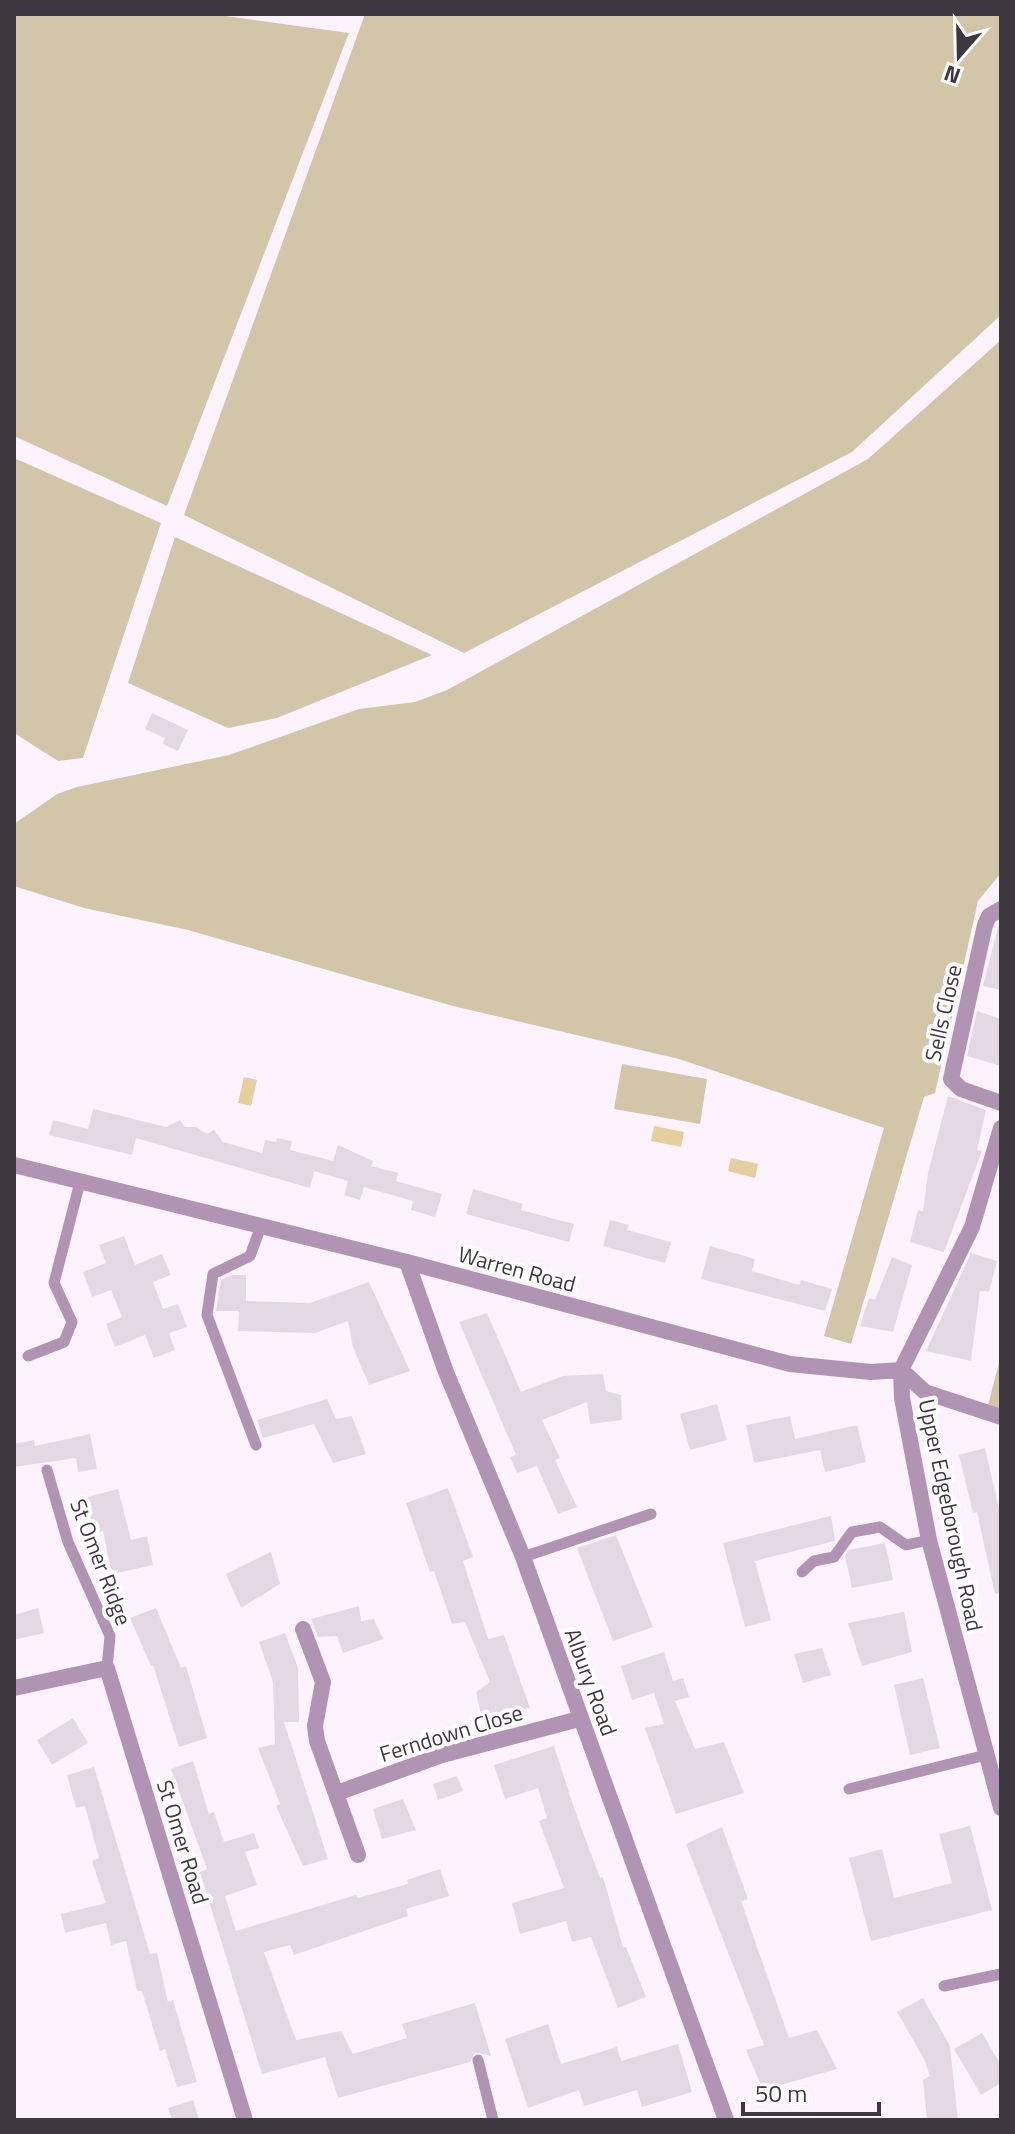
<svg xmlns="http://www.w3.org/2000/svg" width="1015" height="2134" viewBox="0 0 1015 2134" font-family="'Titillium Web',sans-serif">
	<rect width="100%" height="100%" fill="#fdf3fe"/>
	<!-- green -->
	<path fill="#d3c5a8" d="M14,14H211L349,33L167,506L14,436Z
		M365,14H1001V315L852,452L464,653L184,515Z
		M1001,340V873L978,901L935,1093L924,1097L851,1344L824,1336L884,1128L679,1059L453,1006L188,930L84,908L14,886V824L57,794L77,787L229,755L359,709L415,702L447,690L868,459Z
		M14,458L161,523L83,758L58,761L14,733Z
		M175,537L432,655L277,718L228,728L128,683Z
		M622,1064L707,1079L700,1124L614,1109Z
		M1001,1355V1417L986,1413Z"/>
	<!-- water -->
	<path fill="#e6cf9f" d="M244,1077L257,1080L251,1106L238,1103Z
		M654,1126L684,1132L681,1147L651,1141Z
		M731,1158L758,1164L755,1178L728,1171Z"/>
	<!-- building -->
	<path fill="#e4d8e5" d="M152,713L188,730L178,751L163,744L165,738L145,729Z
		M999,923H1001V990L983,986Z
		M977,1011L1001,1019V1066L967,1056Z
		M948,1096L986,1110L977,1150L982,1151L944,1252L910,1242L918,1210L923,1212L928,1173Z
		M93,1109L166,1127L180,1120L185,1127H196L207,1134L214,1130L223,1142L262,1153L265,1140L276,1142L277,1138L292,1141L290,1150L333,1161L338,1145L373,1161L371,1166L398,1173L396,1181L442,1194L435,1217L411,1210L413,1201L364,1187L360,1200L344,1195L348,1181L314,1171L310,1188L136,1138L132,1155L49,1135L53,1120L88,1129Z
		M473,1189L523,1204L521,1210L574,1224L569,1242L466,1214Z
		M610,1220L629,1225L627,1230L671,1242L665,1263L603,1246Z
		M124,1236L135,1265L162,1254L171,1275L153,1282L163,1309L178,1304L187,1327L169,1333L175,1350L154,1358L145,1335L115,1347L106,1324L122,1317L111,1290L92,1297L83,1272L106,1263L99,1245Z
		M710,1246L755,1259L752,1271L799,1285L801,1280L832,1289L825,1311L701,1279Z
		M971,1253L997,1261L989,1292L980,1291L971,1361L926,1351Z
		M892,1257L912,1265L893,1332L860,1326L869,1298L875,1300Z
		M231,1275H246V1301L310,1303L369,1282L410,1371L369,1385L353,1347L348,1321L315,1333L238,1331L239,1311H216L221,1280Z
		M487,1313L521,1392L563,1376L603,1374L606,1391L621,1395L622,1420L590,1424L587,1402L542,1420L560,1458L555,1460L577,1507L558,1514L537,1466L517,1473L510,1457L516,1455L459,1322Z
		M327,1399L336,1419L352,1416L366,1454L333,1463L314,1424L263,1438L257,1420Z
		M717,1404L727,1440L690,1450L680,1414Z
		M790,1416L795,1439L857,1425L866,1462L825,1472L820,1450L754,1463L746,1425Z
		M90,1434L97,1469L78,1472L76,1458L14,1467V1444L34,1440L35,1446Z
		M985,1448L1001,1518V1593L995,1594L977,1512L973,1513L959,1455Z
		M448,1488L473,1557L463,1561L488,1639L504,1635L530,1708L482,1719L476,1692L490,1682L465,1622L452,1624L434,1571L430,1572L406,1503Z
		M118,1489L131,1540L147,1536L153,1565L112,1574L103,1531L94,1534L84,1498Z
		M831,1516L835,1541L755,1561L771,1620L745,1627L723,1543Z
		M616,1535L653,1627L613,1641L577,1548Z
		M885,1543L893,1580L852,1588L845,1556L849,1550Z
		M271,1552L280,1584L241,1608L226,1574Z
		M359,1606L361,1621L374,1619L383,1639L343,1653L337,1636L318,1637L311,1619Z
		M38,1608L44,1633L14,1640V1615Z
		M156,1608L181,1668L186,1666L207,1738L179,1747L153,1665L151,1666L130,1618Z
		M904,1612L912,1652L862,1666L848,1623Z
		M285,1633L298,1668L299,1722H284L328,1859L303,1866L276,1806L280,1804L258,1748L275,1744L273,1682L259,1642Z
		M822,1648L831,1675L803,1683L794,1654Z
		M664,1652L673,1681L683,1678L689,1697L675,1701L695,1749L724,1742L744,1793L676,1814L645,1728L664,1724L654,1693L632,1700L621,1666Z
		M923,1678L940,1748L910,1755L894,1685Z
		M73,1718L88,1743L52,1765L37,1740Z
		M554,1746L574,1808L600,1878L603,1877L623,1947H626L646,1997L618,2008L591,1937L572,1942L566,1921L520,1934L512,1903L564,1888L539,1821L547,1818L538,1788L505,1799L494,1765Z
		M193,1761L209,1814L214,1812L224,1842L254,1833L259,1848L245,1852L257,1885L225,1896L236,1931L356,1895L358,1898L408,1884L407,1880L440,1869L449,1896L406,1909L408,1916L294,1955L290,1945L264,1952L296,2040L341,2031L353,2054L407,2038L402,2024L475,2003L491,2056L475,2052L470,2062L338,2098L325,2057L262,2074L200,1872L207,1869L171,1769Z
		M94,1767L150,1954L157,1953L168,2002L173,2000L197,2082L177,2087L165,2049L160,2051L142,1991H137L126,1941L111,1945L106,1923L65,1933L61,1914L106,1903L92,1861L99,1858L85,1806L76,1808L67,1775Z
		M457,1776L463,1791L438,1800L433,1784Z
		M403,1799L416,1830L382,1839L373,1809Z
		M970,1826L992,1910L871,1941L849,1858L882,1849L894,1898L952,1883L939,1834Z
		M722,1827L748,1899L741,1901L789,2038L817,2030L837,2069L763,2090L746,2050L764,2045L686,1844Z
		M923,1998L950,2046L958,2120H927L923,2080L930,2076L924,2059L897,2012Z
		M548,2024L561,2064L617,2047L621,2061L678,2044L692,2092L642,2107L637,2090L584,2106L579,2090L528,2108L505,2039Z
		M982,2033L1001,2065V2083L981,2095L954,2049Z
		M193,2100L199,2120H172L168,2108Z"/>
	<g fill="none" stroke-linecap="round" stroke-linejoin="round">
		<!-- lane -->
		<path stroke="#b193b3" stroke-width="11" d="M28,1356L64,1342L72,1322L54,1283L80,1182
			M256,1445L207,1315L213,1274L250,1256L261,1226
			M47,1470L68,1542L110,1636L107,1668
			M523,1557L651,1514
			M802,1572L814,1561L834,1557L852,1532L880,1527L906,1545L929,1540
			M849,1789L986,1755
			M944,1986L1001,1974
			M478,2060L493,2120"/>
		<!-- street -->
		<path stroke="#b193b3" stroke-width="16" d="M1001,909L989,916L985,925L951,1079L961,1089L1001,1103
			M1001,1128L972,1227L901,1370L902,1398L929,1540L1001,1808
			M14,1165L407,1262L790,1364L871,1372L901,1370L925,1392L1001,1417
			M407,1262L446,1372L523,1557L726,2120
			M303,1629L323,1682L315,1726L317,1741L358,1855
			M14,1688L107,1668L245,2120
			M337,1793L442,1755L579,1719"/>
	</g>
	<g text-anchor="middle" stroke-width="8" stroke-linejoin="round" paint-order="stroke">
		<!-- street labels -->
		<g font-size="22" fill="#3d383d" stroke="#fff">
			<text transform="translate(943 1013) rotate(-77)" y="8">Sells Close</text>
			<text transform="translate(517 1269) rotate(15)" y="8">Warren Road</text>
			<text transform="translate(951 1515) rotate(78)" y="8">Upper Edgeborough Road</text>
			<text transform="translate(101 1562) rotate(69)" y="8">St Omer Ridge</text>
			<text transform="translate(591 1682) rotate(70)" y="8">Albury Road</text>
			<text transform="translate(451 1733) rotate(-17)" y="8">Ferndown Close</text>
			<text transform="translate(183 1842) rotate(73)" y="8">St Omer Road</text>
		</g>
	</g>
	<!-- border -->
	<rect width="1015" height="2134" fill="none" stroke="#3d383d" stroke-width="32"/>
	<!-- north arrow -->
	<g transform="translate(959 56) rotate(200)" stroke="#ffffff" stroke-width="6" paint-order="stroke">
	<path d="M0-6L14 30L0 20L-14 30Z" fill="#3d383d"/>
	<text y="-12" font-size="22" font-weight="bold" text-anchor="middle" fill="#3d383d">N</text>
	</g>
	<!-- scale -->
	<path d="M743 2102v12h136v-12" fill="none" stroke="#3d383d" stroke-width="4"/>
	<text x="755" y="2102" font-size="24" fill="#3d383d" stroke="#ffffff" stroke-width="6" paint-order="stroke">50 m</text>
</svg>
